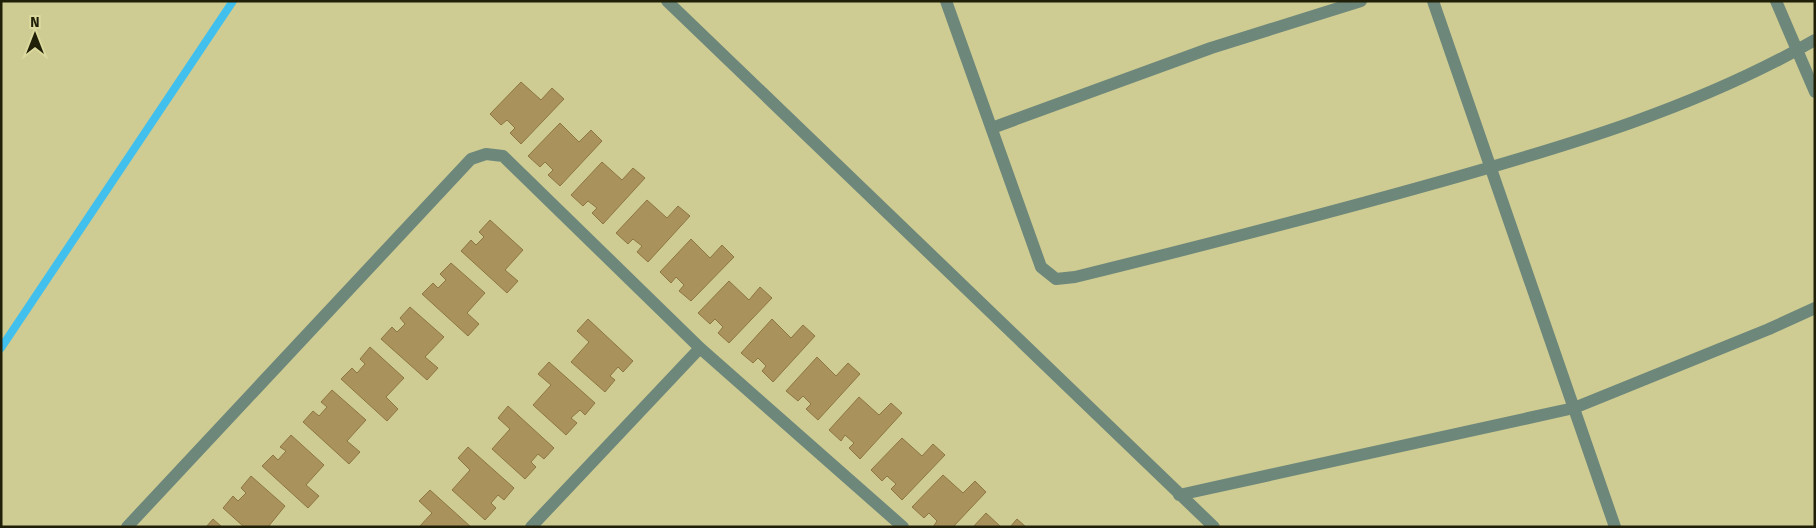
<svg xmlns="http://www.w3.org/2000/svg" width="1816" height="528" viewBox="0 0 1816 528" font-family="'Fira Sans',sans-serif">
	<rect width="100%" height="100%" fill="#cecc92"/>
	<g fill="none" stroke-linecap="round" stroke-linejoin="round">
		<!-- stream -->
		<path stroke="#41c0ed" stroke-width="8" d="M1,348L233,1"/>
	</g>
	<!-- building -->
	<path fill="#aa925d" stroke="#8d7641" d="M521,82L541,100L552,88L564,99L521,144L510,133L515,128L507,120L501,125L490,114Z
		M560,123L579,142L591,130L602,141L560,186L548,175L553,170L545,162L540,167L528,156Z
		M602,162L622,180L633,168L645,178L603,224L592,213L597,208L588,201L583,206L571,195Z
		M647,200L667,218L678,206L690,216L648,262L637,252L642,246L633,239L628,244L616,233Z
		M490,220L523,250L505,270L518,281L507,293L461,251L471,240L476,245L484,237L479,232Z
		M691,239L710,258L722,245L734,257L691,301L679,291L684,285L676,277L671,283L660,272Z
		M451,263L485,293L467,313L479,324L468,336L422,294L433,283L438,288L446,280L440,274Z
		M729,281L749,300L760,287L772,298L729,343L718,333L723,327L715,319L710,324L698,313Z
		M410,307L444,337L425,357L438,368L427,380L381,339L392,327L397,332L405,324L400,318Z
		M588,319L633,361L623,372L618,367L610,376L615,380L605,392L571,362L589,342L577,331Z
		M772,319L791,338L803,325L815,336L773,382L762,371L766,366L758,358L753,363L741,353Z
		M370,347L404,378L386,397L398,409L387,421L341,379L352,368L357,373L365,364L360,359Z
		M817,357L836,376L848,363L860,374L818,420L806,409L811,404L803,396L798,401L786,391Z
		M549,362L595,403L585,415L580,410L571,418L577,423L566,435L533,405L551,385L538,374Z
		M332,390L366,420L347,441L360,452L349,464L303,422L313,411L319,416L327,407L321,402Z
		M859,397L879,415L891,403L902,413L860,459L849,448L854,443L845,435L841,441L829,430Z
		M508,406L554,448L544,459L538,454L531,462L536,467L525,479L492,449L510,429L498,418Z
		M291,435L324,465L306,485L319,496L308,508L262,466L273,455L278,460L286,451L280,447Z
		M902,438L922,456L933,444L945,455L902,500L891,489L896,484L887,476L882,481L871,470Z
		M468,447L514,488L504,500L498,495L491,503L496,508L485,520L452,490L470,470L458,458Z
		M943,475L963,493L975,481L986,492L953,527H933L937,521L929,513L924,518L912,507Z
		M251,476L285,506L268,527H244L223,508L233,496L238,501L246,493L241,488Z
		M430,490L471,527H419L432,513L419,501Z
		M986,513L1001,527H973Z
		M213,519L222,527H206Z
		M1017,519L1026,527H1010Z"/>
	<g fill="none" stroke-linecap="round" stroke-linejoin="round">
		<!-- minor -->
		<path stroke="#6d877b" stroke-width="12" d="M667,1L1214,527
			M946,1L1041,267L1056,279L1075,277C1197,247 1318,216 1439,182C1567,146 1699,107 1815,40
			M1433,1L1615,527
			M1776,1L1815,92
			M992,128L1211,48L1361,1
			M1179,495L1574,408L1769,329L1815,308
			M127,527L471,159L486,154L503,156L700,348L903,527
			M531,527L700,348"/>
	</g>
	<!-- border -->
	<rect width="1816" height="528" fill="none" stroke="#201f08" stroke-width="5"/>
	<!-- north arrow -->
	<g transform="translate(35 35)" stroke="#dbd99e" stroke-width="4" paint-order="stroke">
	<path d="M0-4L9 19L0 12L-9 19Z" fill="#201f08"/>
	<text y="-8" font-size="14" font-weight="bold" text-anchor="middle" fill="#201f08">N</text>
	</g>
</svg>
